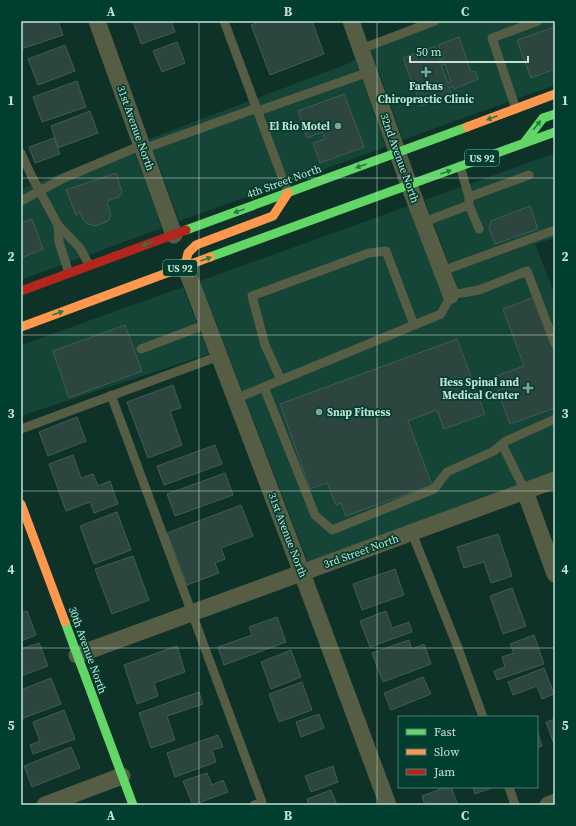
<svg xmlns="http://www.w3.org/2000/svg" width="576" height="826" viewBox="0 0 576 826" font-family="'Source Serif 4',serif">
	<rect width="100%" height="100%" fill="#0e3128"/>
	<!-- built -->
	<path fill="#144537" d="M419,21H555V85L403,140L371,49Z
		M355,59L386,147L179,221L149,139L347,64Z
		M132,145L162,228L21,280V189Z
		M555,153V238L535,244L555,295V472L308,562L200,281L408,206L446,305L462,299L425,200Z
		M183,287L209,354L21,416V345Z"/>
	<!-- building -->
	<path fill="#2c463f" stroke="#425c55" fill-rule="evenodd" d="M29,21H58L63,35L21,49V24Z
		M133,21H171L175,32L141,44Z
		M262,21H312L324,54L270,75L251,25Z
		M555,27V69L531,78L517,40Z
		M459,37L471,72L475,71L478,79L454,89L453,86L449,88L452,95L421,106L403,58L435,46L440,60L443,59L438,45ZM445,64L451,82L448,83L441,65Z
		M177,42L185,63L162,72L153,51Z
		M65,45L75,71L38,85L28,59Z
		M77,81L86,107L42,122L33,97Z
		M344,94L364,147L320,163L313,143L325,139L322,132L307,138L298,111Z
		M90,111L98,133L58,148L51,126Z
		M54,138L60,154L35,163L29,147Z
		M116,173L122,192L119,197L107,201L111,216L108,221L96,226L88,224L83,220L80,212L76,215L66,190Z
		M530,206L538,229L495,244L489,228L491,221Z
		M32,219L43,249L21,258V223Z
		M535,297L555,353V408L510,424L493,377L524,366L503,309Z
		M125,325L142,371L69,398L53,351Z
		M457,339L485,414L444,429L437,410L408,421L432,485L346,516L341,503L336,505L327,483L310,489L280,404Z
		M173,385L181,408L170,411L182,445L148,458L127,402Z
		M77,417L86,441L48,456L39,432Z
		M215,445L222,464L164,485L157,466Z
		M73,455L81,478L93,474L98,486L110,481L118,504L94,513L90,502L66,511L49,464Z
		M225,473L233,495L175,516L167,494Z
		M241,505L253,536L221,548L225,559L215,563L219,573L187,585L167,533Z
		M117,512L131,550L94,564L80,526Z
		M498,534L512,576L491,583L484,562L464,568L457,547Z
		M133,556L149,600L112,614L95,569Z
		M395,569L404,595L362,610L353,584Z
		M512,588L526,626L503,634L490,596Z
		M27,611L36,635L21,641V613Z
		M386,611L392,628L409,622L412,632L370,647L360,621Z
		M277,617L286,642L224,665L218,647L252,635L249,627Z
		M534,635L544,664L497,680L494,671L505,667L502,657L514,653L510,644Z
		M409,640L412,649L424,644L431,664L383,682L372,653Z
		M39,643L48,666L21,676V649Z
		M177,646L185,672L154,683L158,696L137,704L124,665Z
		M291,650L301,677L271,689L261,662Z
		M544,668L554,694L542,699L537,686L513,695L508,682Z
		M423,677L431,694L391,710L384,693Z
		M51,678L61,704L21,719V690Z
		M302,682L312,710L279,722L269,694Z
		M199,692L203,704L167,716L175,740L151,748L139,713Z
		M64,710L75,739L33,754L30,745L40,741L33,722Z
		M319,714L324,728L301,737L296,722Z
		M555,719V747L546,722Z
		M537,731L542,746L537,748Z
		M218,735L223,747L212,750L216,762L175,777L167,753Z
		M71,747L80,768L32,787L24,766Z
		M333,766L338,782L311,792L305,776Z
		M207,773L212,785L223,780L228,792L193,805L183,781Z
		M446,787H451L458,805H425L422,796Z
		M473,787H494L475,794Z
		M331,790L337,805H309L307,799Z"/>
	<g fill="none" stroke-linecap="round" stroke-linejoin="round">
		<!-- lane -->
		<path stroke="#555d44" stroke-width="9" d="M224,21L288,193
			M361,49L435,21
			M516,109L492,38L538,21
			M258,111L369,72
			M143,149L257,108
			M21,153L32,177L58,225L80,248L89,265
			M460,166L469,197
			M21,201L64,178L142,145
			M424,222L469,205
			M58,225L59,242L69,273
			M479,229L469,205V197L529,175
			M442,271L555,230
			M141,349L207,324
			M281,380L265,345L252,296L369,253L386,251L414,325
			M264,387L315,515L332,530L434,489L447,472L494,451L506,441L555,419
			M111,395L262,802L254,805
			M235,399L441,314L451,295L479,290L527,271L555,344
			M21,429L219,356
			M502,444L525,491
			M412,533L458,648L483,717
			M509,787L515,805"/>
		<!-- street -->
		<path stroke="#555d44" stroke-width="17" d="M97,21L174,235
			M351,21L409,185L451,295
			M185,266L302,573L388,805
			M525,491L555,574
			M77,655L555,480
			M45,805L122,776
			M548,805L555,802"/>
		<!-- fast -->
		<path stroke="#63d668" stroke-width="9" d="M524,143L543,118L555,114
			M186,230L467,127
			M210,257L555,132
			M65,622L133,805"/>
		<!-- slow -->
		<path stroke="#ff974d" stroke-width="9" d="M467,127L555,94
			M185,266L188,253L196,245L273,216L288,193
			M21,327L210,257
			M21,504L65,622"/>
		<!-- jam -->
		<path stroke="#b3261e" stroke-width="9" d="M21,291L186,230"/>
	</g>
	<!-- one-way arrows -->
	<defs><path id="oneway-solid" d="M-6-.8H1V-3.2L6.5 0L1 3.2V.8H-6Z"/></defs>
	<g fill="#287b46">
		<use href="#oneway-solid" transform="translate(492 118) rotate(159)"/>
		<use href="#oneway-solid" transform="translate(537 125) rotate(-51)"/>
		<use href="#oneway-solid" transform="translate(361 166) rotate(160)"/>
		<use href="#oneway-solid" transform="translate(446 172) rotate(-20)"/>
		<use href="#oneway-solid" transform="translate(239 211) rotate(160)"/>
		<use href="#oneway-solid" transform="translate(147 244) rotate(160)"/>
		<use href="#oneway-solid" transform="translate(206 259) rotate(-20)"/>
		<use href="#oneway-solid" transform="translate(58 313) rotate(-20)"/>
	</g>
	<!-- grid -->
	<path fill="none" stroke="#c4e0d5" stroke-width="1" stroke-opacity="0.55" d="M199,21V805M377,21V805M21,178H555M21,335H555M21,491H555M21,648H555"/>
	<!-- markers -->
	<g fill="#84a398" stroke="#003f2f" stroke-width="1.5">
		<path d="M424 66h4v4h4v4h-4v4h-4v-4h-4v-4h4z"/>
		<circle cx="338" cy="126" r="4"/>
		<path d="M526 382h4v4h4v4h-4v4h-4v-4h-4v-4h4z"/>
		<circle cx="319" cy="412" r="4"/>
	</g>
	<g text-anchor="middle" stroke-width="3.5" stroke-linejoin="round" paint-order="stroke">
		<!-- shield labels -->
		<g fill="#003f2f" stroke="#89b0a3" stroke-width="1">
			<rect x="465" y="150" width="34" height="16" rx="3"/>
			<rect x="163" y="260" width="34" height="16" rx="3"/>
		</g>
		<g font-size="10" font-weight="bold" fill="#c4e0d5">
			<text x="482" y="162">US 92</text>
			<text x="180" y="272">US 92</text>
		</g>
		<!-- poi labels -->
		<g font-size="11" font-weight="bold" fill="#c4e0d5" stroke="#003f2f" text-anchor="end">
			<text x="426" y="90" text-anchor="middle">Farkas<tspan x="426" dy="13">Chiropractic Clinic</tspan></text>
			<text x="330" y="130">El Rio Motel</text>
			<text x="519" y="386">Hess Spinal and<tspan x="519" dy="13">Medical Center</tspan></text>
			<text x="327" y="416" text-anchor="start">Snap Fitness</text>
		</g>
		<!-- street labels -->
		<g font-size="11" fill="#c4e0d5" stroke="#003f2f">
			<text transform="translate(136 128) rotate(70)" y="4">31st Avenue North</text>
			<text transform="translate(400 158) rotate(70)" y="4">32nd Avenue North</text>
			<text transform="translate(284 181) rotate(-20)" y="4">4th Street North</text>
			<text transform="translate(288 535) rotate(69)" y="4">31st Avenue North</text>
			<text transform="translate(361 551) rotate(-20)" y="4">3rd Street North</text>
			<text transform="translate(88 650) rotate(70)" y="4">30th Avenue North</text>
		</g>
	</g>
	<!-- border -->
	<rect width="576" height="826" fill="none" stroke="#003f2f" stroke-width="44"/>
	<!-- legend -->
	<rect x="398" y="716" width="140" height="72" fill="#003f2f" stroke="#4e7f71"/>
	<rect x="406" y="729" width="20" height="6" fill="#63d668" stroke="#4e7f71"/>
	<text x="434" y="736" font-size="12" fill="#c4e0d5">Fast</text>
	<rect x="406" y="749" width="20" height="6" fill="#ff974d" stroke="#4e7f71"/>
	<text x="434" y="756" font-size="12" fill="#c4e0d5">Slow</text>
	<rect x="406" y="769" width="20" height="6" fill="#b3261e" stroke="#4e7f71"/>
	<text x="434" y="776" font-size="12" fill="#c4e0d5">Jam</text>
	<!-- scale -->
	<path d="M410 56v6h118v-6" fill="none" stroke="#c4e0d5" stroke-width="2"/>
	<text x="416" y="56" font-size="12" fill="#c4e0d5" stroke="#003f2f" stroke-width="3" paint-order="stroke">50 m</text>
	<rect x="22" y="22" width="532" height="782" fill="none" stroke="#c4e0d5" stroke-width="1.5"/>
	<g font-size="13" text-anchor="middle" font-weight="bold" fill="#c4e0d5">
		<text x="111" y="16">A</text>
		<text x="288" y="16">B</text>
		<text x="465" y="16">C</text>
		<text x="11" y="105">1</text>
		<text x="565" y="105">1</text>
		<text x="11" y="261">2</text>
		<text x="565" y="261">2</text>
		<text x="11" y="418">3</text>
		<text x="565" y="418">3</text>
		<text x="11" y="574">4</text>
		<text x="565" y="574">4</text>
		<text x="11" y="730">5</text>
		<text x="565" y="730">5</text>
		<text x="111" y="820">A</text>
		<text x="288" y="820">B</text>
		<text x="465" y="820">C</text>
	</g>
</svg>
